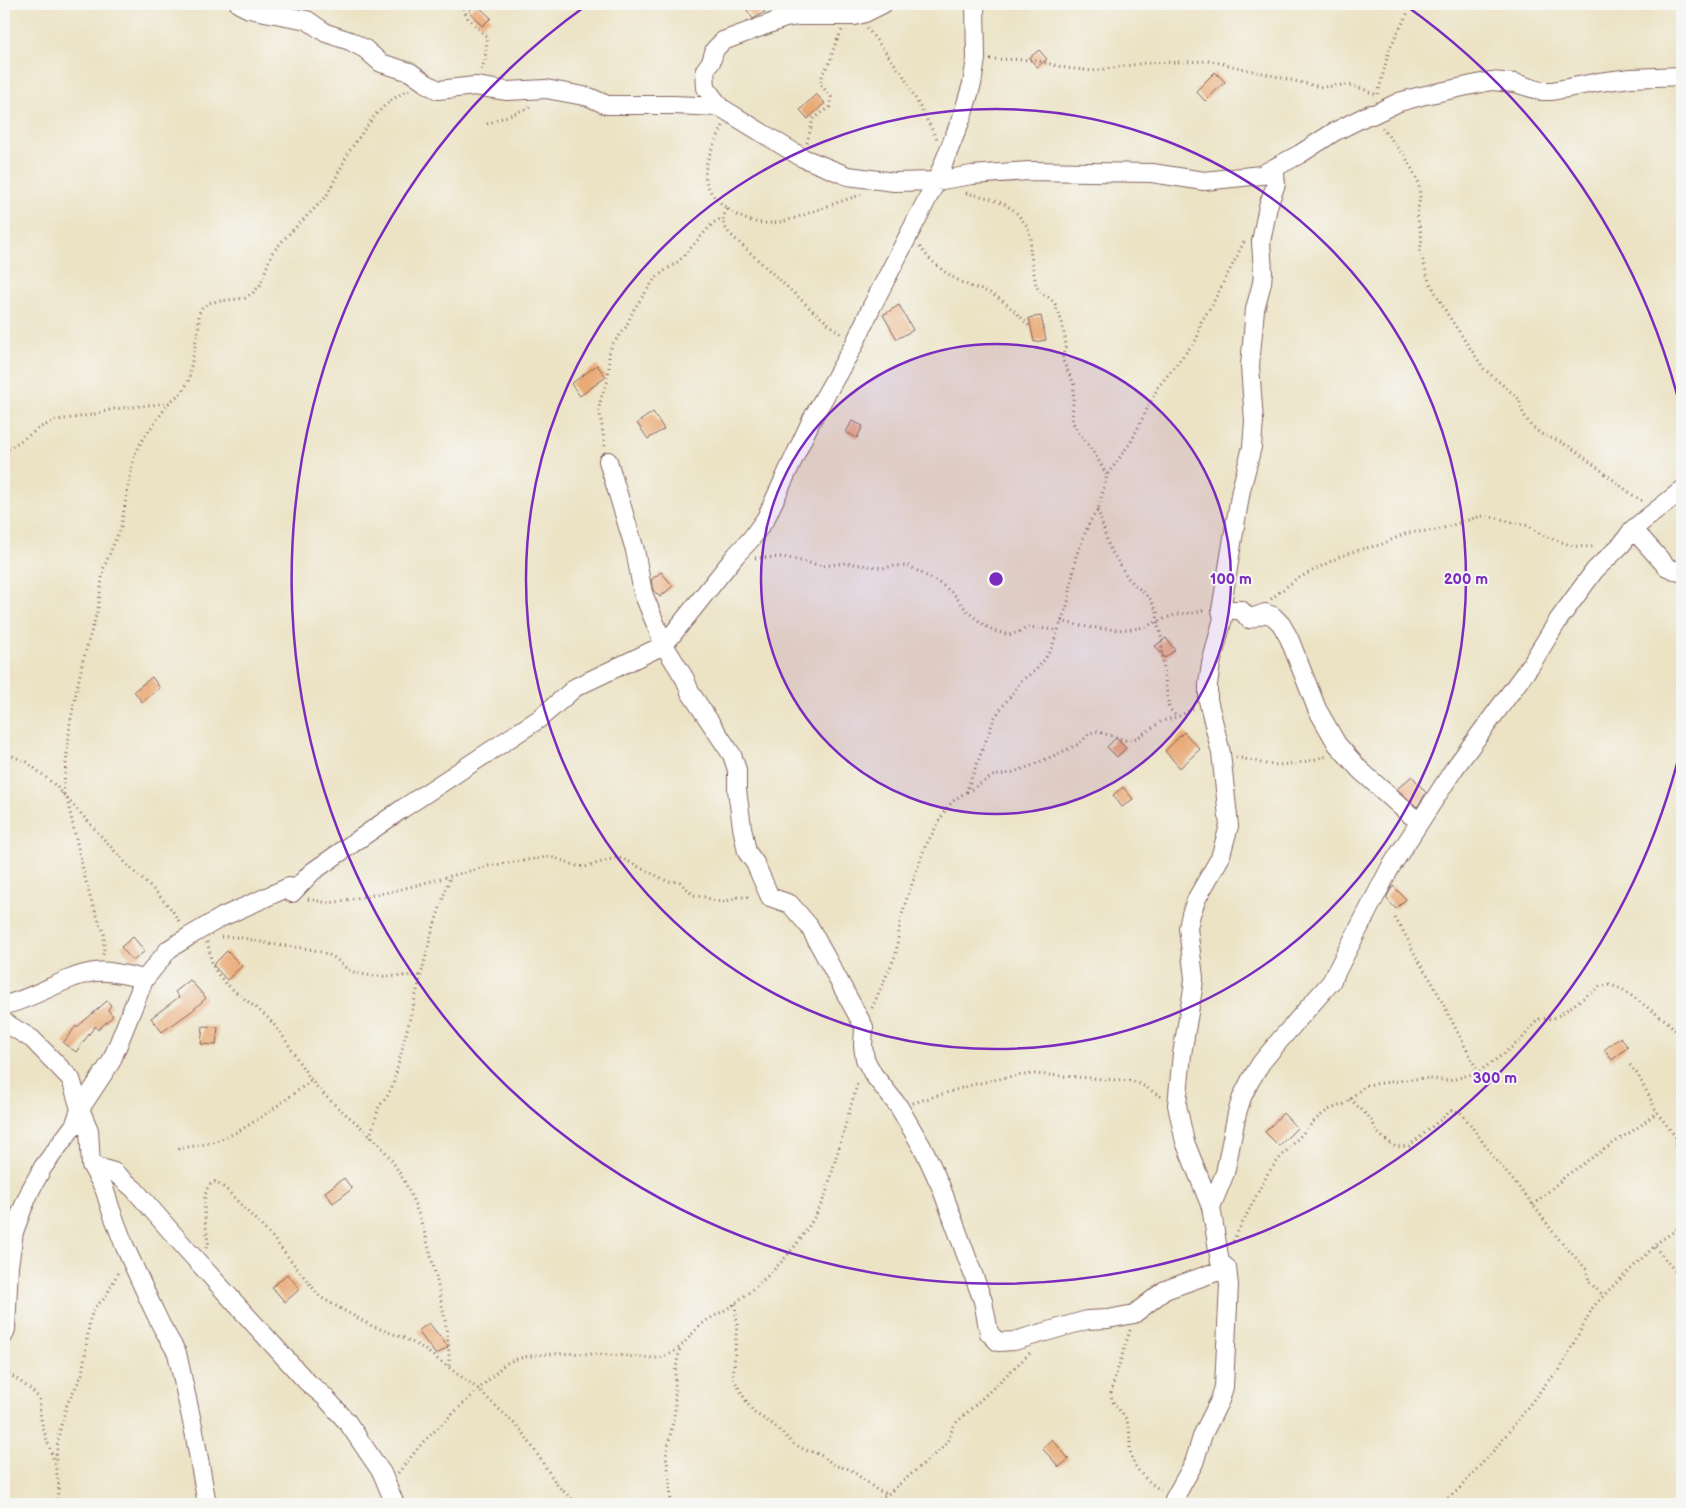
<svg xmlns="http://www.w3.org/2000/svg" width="1686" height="1508" viewBox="0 0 1686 1508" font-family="'Balsamiq Sans',sans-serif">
	<rect width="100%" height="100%" fill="#f6f6f2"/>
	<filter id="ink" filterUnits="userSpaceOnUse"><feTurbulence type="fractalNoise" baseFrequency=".02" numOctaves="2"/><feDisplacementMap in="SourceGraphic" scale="10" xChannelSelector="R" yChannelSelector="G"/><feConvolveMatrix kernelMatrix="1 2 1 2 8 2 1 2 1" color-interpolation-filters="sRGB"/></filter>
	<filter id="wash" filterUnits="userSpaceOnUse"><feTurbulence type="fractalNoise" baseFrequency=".0096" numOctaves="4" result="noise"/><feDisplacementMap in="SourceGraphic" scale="20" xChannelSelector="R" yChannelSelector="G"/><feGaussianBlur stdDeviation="1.12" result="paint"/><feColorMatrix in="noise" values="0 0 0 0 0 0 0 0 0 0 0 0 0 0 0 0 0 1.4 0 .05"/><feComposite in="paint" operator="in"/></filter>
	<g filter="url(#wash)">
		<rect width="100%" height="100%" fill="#ece3c5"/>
		<g id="blocks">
			<!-- building -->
			<path fill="#e9a973" d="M476,4L491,18L482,26L469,11Z
				M743,4H760L765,12L753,19Z
				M1039,50L1047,59L1037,67L1029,58Z
				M1215,72L1225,82L1205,101L1196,91Z
				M816,94L825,103L808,119L800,110Z
				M899,305L913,330L897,339L883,315Z
				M1041,316L1046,340L1034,342L1029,318Z
				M597,365L606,377L580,396L571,384Z
				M653,412L664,429L648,439L637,423Z
				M852,421L863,426L857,438L846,432Z
				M661,572L673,586L660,597L653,590L651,580Z
				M1166,638L1175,650L1165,658L1155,646Z
				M152,677L160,688L142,702L134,691Z
				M1184,732L1200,749L1180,768L1165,751Z
				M1116,738L1126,748L1117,757L1107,747Z
				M1412,776L1426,793L1417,807L1397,789Z
				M1123,787L1133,799L1122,807L1113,795Z
				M1393,886L1406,899L1396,909L1386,898Z
				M133,937L145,951L133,961L121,947Z
				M227,951L242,966L227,980L213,965Z
				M190,980L206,998L192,1011L162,1032L151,1018L179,997L175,992Z
				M107,1001L111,1005L108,1010L113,1016L98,1030L95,1026L76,1052L63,1043L76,1026L77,1027Z
				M203,1026L218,1027L216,1045L201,1044Z
				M1620,1037L1628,1047L1612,1060L1604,1050Z
				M1283,1113L1297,1128L1279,1146L1265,1132Z
				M344,1178L352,1189L333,1203L325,1192Z
				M287,1274L300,1289L285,1302L272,1287Z
				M429,1323L448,1347L436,1355L418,1331Z
				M1052,1439L1069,1459L1059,1467L1042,1448Z"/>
		</g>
	</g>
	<g filter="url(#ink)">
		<use href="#blocks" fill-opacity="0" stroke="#836461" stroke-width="1"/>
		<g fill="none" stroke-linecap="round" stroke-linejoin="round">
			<defs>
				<path id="street" d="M239,4L249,9L307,20L326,33L350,41L365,49L381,63L410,72L427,84L438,90L475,86L507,91L546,89L589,97L607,105H673L720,107L803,158L848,176L894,182L936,181L972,175L1029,171L1152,173L1204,181L1261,175L1300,154L1334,132L1370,114L1372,115L1399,102L1421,96L1491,81L1515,83L1541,91H1552L1599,82L1631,78L1682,76
					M720,107L706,88L705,70L711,62L715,49L723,41L785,18L798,16H854L865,13L883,4
					M608,461L635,550L643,593L664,645L685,679L690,692L732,755L737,770V790L742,827L747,852L755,863L770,897L790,904L809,926L864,1027L863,1046L865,1059L873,1074L899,1107L925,1152L941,1187L983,1301L989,1333L998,1342L1014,1341L1087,1320L1108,1319L1134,1314L1165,1290L1227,1268
					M1633,529L1667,567L1682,573
					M1221,610H1241L1249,619L1265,613L1273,616L1281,624L1289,638L1317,709L1337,744L1360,770L1409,814L1420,821
					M4,1005C34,999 65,976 95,972C111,970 129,976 144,979
					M4,1022L32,1039L71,1079L80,1109L89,1130L91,1165L114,1172L134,1189L188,1251L306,1381L325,1397L348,1423L382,1473L395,1504
					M91,1165L104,1188L111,1210L125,1247L150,1302L161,1325L177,1353L194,1431L207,1504
					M1211,1207L1225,1173L1237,1113L1242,1097L1250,1081L1261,1063L1280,1040L1331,982L1390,868L1454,769L1530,666L1559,619L1595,570L1622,544L1633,529L1682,490
					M4,1335L6,1329L9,1266L14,1232L22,1210L31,1189L43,1167L75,1124L80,1109L111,1062L144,980L169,949L188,937L222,917L289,887L292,893L312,872L402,809L539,719L576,687L664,645L736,555L751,539L766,518L812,419L854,345L872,306L936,182L962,117L972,84L976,59L975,4
					M1174,1504V1499L1194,1463L1203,1434L1220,1400L1224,1387L1229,1285L1227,1268L1220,1262L1211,1207L1185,1142L1177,1105L1182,1054L1193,989L1194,978L1188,928L1191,914L1197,898L1220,858L1229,826L1221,753L1208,700V684L1211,664L1223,618L1221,610L1241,490L1252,447L1254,421L1250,366L1255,309L1262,283L1263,271L1261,242L1268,206L1276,184L1275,174L1261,175"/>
			</defs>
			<!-- street casing -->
			<use href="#street" stroke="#836461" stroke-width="20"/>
			<!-- path -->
			<path stroke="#836461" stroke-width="3" stroke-dasharray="1 4" stroke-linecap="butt" d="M461,4L468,18L487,37L485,61L480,72
				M867,28L903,75L937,139
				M990,59L1035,60L1066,68L1093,71L1145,63L1211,61L1316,86C1326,88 1335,85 1345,85C1356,85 1367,91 1377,95
				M1378,94L1389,50L1412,4
				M487,124L533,106
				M723,126C710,154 691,179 723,205C761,237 789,220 830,205C841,201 852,198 863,194
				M1382,128L1405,156L1419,183L1420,198L1417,215L1422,239L1420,251L1429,281L1448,315L1484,369L1519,399L1523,413L1531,426L1541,434L1559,441L1576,451L1634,496L1644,502
				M807,143L813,119L830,107L831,97L820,84L823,73L830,62L834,47L842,30
				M966,193L989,198L1004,204L1015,211L1027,226L1031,238L1030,250L1036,285L1040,293L1050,298L1055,304L1062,322L1066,345L1062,359L1074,384L1072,421L1077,430L1094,453L1107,475
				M727,209C721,220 722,225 731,235L811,309L842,335
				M920,247C932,264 952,279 972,287C978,289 984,290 990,293C1006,302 1019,315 1031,328
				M605,446L599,408L601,398L607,383L609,369V354L612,345L626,327L634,309L654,280L663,272L679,261L713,223L722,218
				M4,452L41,427L57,420L92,415L113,409L169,403
				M1098,510L1109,547L1128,578L1150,599L1157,612L1158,626L1161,635L1164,672L1169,708L1177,717
				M755,558L783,557L823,566L846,563L883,568L895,566H909L939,583L953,593L968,612L984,625L995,631L1009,635L1019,632L1029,627L1057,630
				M1271,599L1295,580L1339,557L1361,549L1380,545L1407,533L1437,530L1481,516L1497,518L1529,526L1542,535L1573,546L1594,547
				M4,613C8,629 7,655 4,672
				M1061,621C1080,627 1118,632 1139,628C1153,625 1165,617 1179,614C1191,612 1194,615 1206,609
				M4,751L12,756L27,762L55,785L130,868L156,892L172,910L180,923
				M1236,757C1246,759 1256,762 1266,764C1286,767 1309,761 1328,756
				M967,792L993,776L1011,773L1031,766L1079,744L1090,733L1096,731L1125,740L1137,738L1162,721L1177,717L1195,708
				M63,794L70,724L75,698L83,660L98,609L103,570L121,526L134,456L143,439L169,403L183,391L188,382L199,325V313L203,306L212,302L245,298L253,293L260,285L272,253L286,237L326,197L350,150L375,115L390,101L404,92L410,90
				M67,799L85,878L91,900L104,934V952L102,956
				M308,899L327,903L336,902L394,891L488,866L547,857L555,858L577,866L585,867L615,858L623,859L667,881L680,882L693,895L705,897L715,901L723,902L739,897H752
				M1395,918L1407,938L1417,959L1432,982L1478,1072
				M221,937C238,935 254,941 270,944C290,947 313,947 331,956C338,959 343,967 349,970C367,979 402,976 422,975
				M207,942C210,951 210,960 214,968C225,988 253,1003 269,1019C288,1039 299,1066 317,1087C337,1110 364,1126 383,1149C414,1187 426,1234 437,1281C443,1310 450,1337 449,1366
				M872,1008L896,954L900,922L906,901L925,847L946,809L953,801L966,792L995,717L1021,681L1036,670L1045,659L1052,647L1068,603L1076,556L1090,521L1098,510L1107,475L1131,442L1158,387L1197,339L1201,322L1212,305L1244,242
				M1630,1065L1638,1075L1657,1112L1677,1139L1675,1147L1682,1152
				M1350,1099L1370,1118L1378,1133L1387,1141L1396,1147L1409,1146L1451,1111L1460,1112L1470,1124L1494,1158L1528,1198L1556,1236L1587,1270L1589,1282L1603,1295
				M913,1103L975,1084L1013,1076L1035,1074L1132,1081L1146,1087L1163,1098
				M370,1137L379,1106L387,1097L393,1085L432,932L450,877
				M178,1149C191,1146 204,1145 216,1141C247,1131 286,1099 312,1080
				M1533,1205L1567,1175L1618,1140L1640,1126L1657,1112
				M1233,1241L1268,1173L1279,1159L1315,1120L1328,1110L1344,1104L1366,1085L1423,1078L1449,1081L1478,1072L1493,1062L1521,1040L1536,1022L1540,1019L1554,1018L1561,1014L1600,986L1610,985L1622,989L1669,1023L1682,1038
				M1655,1247L1682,1279
				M206,1248L208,1243C207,1228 197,1187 215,1182L225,1188L273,1238L320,1297L372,1326L404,1338L421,1347L478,1389L522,1431L558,1486L577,1504
				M735,1304L737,1323L733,1378L749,1406L755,1413L772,1424L794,1444L805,1450L819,1454L836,1466L850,1469L877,1490L888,1494
				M1130,1330L1111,1391C1111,1408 1121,1408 1127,1421C1130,1429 1130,1439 1130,1448C1131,1467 1146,1481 1161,1490
				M4,1372C11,1374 34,1391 38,1397C41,1401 39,1407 40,1412C42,1429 49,1445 54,1461
				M398,1473L423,1442L504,1365C533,1345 621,1357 658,1358C681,1353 686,1338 702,1324C712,1316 724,1312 734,1304C773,1275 808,1238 826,1193L858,1081
				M56,1504L59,1486L55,1464L59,1433L67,1404L82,1375L90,1319L95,1307L105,1298L118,1273
				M671,1504L670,1480L666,1456L675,1411V1373L680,1348
				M871,1504L888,1494L942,1448C950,1441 950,1430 957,1422L1030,1353
				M1440,1504L1457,1491L1496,1448L1548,1381L1559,1371L1593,1307L1609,1290L1660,1241L1682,1226"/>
			<!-- street -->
			<use href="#street" stroke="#fff" stroke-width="18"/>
		</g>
	</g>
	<!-- distance rings -->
	<circle cx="996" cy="579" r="235" fill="#7b2cbf" fill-opacity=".12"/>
	<g fill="none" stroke="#7b2cbf" stroke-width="2.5">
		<circle cx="996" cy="579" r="235"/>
		<circle cx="996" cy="579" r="470"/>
		<path d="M1682 744A705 705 0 1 1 587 5M1405 5A705 705 0 0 1 1682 414"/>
	</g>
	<circle cx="996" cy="579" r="8" fill="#7b2cbf" stroke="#f6f6f2" stroke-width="2.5"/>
	<g font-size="15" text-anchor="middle" font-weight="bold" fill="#7b2cbf" stroke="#f6f6f2" stroke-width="4" stroke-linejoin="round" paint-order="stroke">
		<text x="1231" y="584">100 m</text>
		<text x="1466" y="584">200 m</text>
		<text x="1495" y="1083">300 m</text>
	</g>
	<!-- margin -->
	<rect width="1686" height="1508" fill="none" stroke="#f6f6f2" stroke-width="20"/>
</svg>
